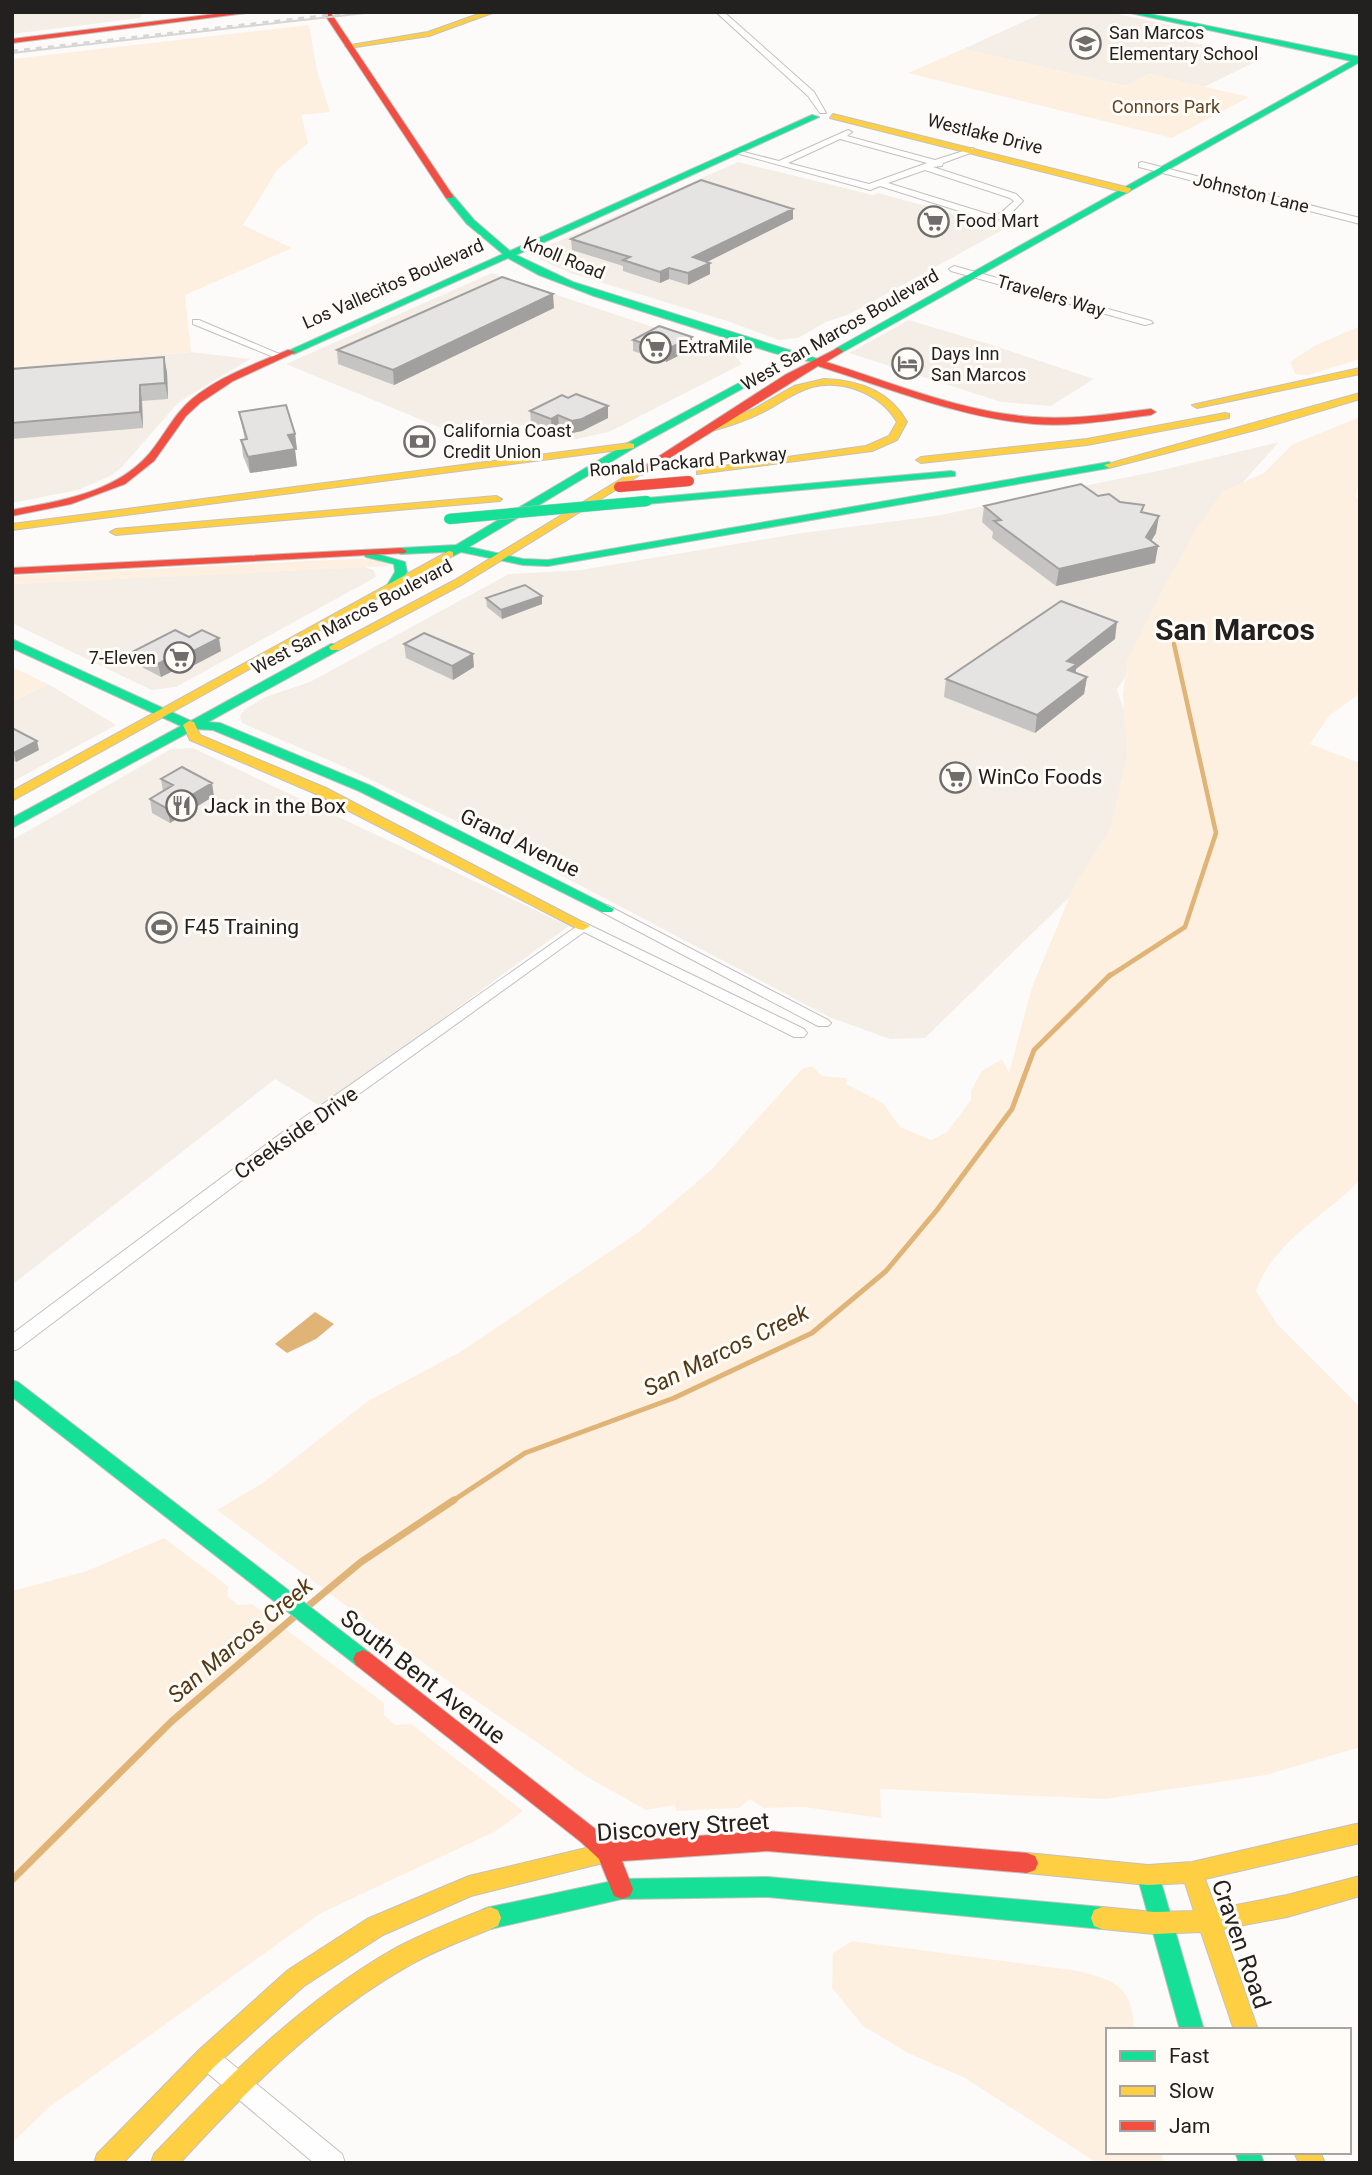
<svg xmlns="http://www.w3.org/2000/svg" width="1372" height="2175" viewBox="0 0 1372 2175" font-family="Roboto,sans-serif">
	<rect width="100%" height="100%" fill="#fdfbf9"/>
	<!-- built -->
	<path fill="#f4eee7" d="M12,12H143L140,18L12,34Z
		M1045,12H1109L1173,26L1164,31L1163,36L1263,58L1204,87L1149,74L1125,86L963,49Z
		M738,162L873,195L878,193L1006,228L850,314L826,322L798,338L779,340L727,321L570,273L541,260L534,252Z
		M492,273L733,354L742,364L609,432L576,439L523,425L470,440L286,364Z
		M909,320L992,345L1094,379L1051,406L1001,402L849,353Z
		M191,352L250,359L179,402L121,468L110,476L78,490L12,503V367Z
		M1279,442L1228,499L1164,617L1117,690L1133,736L1127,841L925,1038L890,1039L829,1017L491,838L338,764L242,723L240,716L244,710L265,697L310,682L509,574L581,570L802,533L935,516L1158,471Z
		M364,567L374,570L376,577L176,687L152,690L145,687L12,623V584Z
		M48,684L116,725L12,782V702Z
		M193,748L569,926L322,1107L275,1079L12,1285V840L171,749Z"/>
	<!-- green -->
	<path fill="#fef0e0" d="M309,25L317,71L330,112L301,115L308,143L277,170L243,225L292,248L185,295L191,352L12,367V59Z
		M963,49L1125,86L1149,74L1249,97L1172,138L908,73Z
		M1360,326V359L1308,375L1295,374L1290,362L1314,346Z
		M1360,417V485L1357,487L1356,497L1360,501V693L1329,716L1310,744L1360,763V1180C1325,1216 1273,1242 1256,1291L1277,1324L1360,1407V1747L1266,1775L1104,1799L880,1789L881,1818L804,1807L763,1808L750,1799L739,1808L676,1811L675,1805L646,1810L587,1777L452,1684L217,1510L263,1483L368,1401L460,1352L640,1231L713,1168L802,1069L812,1066L822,1076L847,1078L846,1084L883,1103L900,1127L931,1140L947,1132L971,1100V1090L982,1071L1002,1059L1009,1073L1032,987L1075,884L1110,829L1127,756L1123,694L1127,661L1164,587L1196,529L1223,491L1264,473L1293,444Z
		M351,559H377L391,566L12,584V576Z
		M12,667L48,684L12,702Z
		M164,1538L228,1586L227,1596L238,1605L252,1604L384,1703V1715L395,1725L411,1724L523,1811L496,1831L321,1913L48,2108L12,2143V1591L87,1571Z
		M852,1941L1078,1971C1117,1981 1132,1986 1134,2030H1108V2152H1162L1163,2163H1097L965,2078L908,2053L863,2026L832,1988L833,1953Z"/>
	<!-- water -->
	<path fill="#e0b376" d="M315,1312L334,1324L316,1339L287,1353L275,1344Z"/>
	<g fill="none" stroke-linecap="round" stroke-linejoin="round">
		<!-- stream-far2 -->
		<path stroke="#e0b376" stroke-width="4.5" d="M1108,977L1185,927L1216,833L1174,644"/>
		<!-- stream-far1 -->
		<path stroke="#e0b376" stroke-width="5" d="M451,1502L525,1453L674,1398L812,1333L886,1271L937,1210L1012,1109L1034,1050L1110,975"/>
		<!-- stream -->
		<path stroke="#e0b376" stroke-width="7" d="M307,1607L361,1562L454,1500
			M12,1880L172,1721L294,1617"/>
		<defs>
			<path id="street" d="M716,12H724L814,92L826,113H820L808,96Z
				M848,130L852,132L847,136L935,160L973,148V152L943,163L942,166L933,167L1016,194L1023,201L1007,217L991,221L880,186L870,190L732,152L736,150L779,161ZM840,139L927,163L869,184L788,163ZM925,170L1010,198L1014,201L1001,213L991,215L888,183Z
				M1142,162L1360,218V224L1139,167V163Z
				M954,266L1151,321L1153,323L1145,325L951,271L949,269Z
				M193,320H199L284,356L276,358L193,324Z
				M607,905L828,1020L831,1023L828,1026H818L602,912L600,909Z
				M583,922L804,1029L807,1033L804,1037H794L584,932L295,1140L18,1349L12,1351V1334L283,1132Z
				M207,2046L215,2050L342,2154L345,2163H314L199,2066L195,2058L199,2050Z"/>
			<path id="fast" d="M1126,12H1140L1360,57V62L841,353H835V349L1351,61Z
				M812,115L819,117L516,255L573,282L821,360V364L774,353L594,296L539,275L508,258L294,354L286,352L503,254L467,224L446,198V194H452L474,220L510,251Z
				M767,368L771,369V373L634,448L469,547L523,559L548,560L1109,462L1114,465L1109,468L548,566L523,565L461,552L453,556H445V552L401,554L395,551L401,548L456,545L626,444Z
				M951,471L955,472V476L647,504L641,501L647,498Z
				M370,552L405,562L407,572L396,589H388L386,587L395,572L394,564L366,557L364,555Z
				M12,639L191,721L331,644H339V650L208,722L220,723L369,785L614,909L612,912H602L359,791L213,730L195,729L12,828V818L181,726L12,648Z
				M12,1380L18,1382L370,1653L373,1659L370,1665L363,1668L356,1665L12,1397Z
				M1148,1865L1156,1868L1159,1875L1204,2030H1180L1137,1875L1140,1868Z
				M768,1877L1102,1907L1110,1910L1113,1918L1110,1926L1102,1929L768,1897L622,1899L490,1929L482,1926L479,1918L482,1910L490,1907L622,1879Z
				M1235,2152H1260L1264,2163H1239Z"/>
			<path id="slow" d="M484,12H495L429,36L349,48L345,46L428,32Z
				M833,114L1130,188L1131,190L1127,193L830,118Z
				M1360,368V374L1197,408L1192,405Z
				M824,379C858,380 890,391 907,422L897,440L872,451L697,474V470L701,469L866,446L889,436L897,422C881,394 843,379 812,387C794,392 779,404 763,412C747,420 729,426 712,431L707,428L754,409L794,386Z
				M1360,393V399L1263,428L1109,468L1104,465Z
				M1225,413L1229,414V418L1087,445L921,463L916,460L921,457L1087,439Z
				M630,443L634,444V448L12,530V524Z
				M634,471L643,473L463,584L339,650H331L329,647L455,580Z
				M496,496L502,499L500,501L116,535L110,532L116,529Z
				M449,551L453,552V556L12,801V791Z
				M189,721L194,722L200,735L326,788L590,926L583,930L578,929L316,794L190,740L183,725Z
				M1360,1823V1843L1205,1879L1216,1909L1287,1895L1360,1876V1896L1287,1917L1223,1929L1258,2030H1234L1201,1932L1154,1934L1102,1929L1094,1926L1091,1918L1094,1910L1102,1907L1154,1912L1194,1911L1185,1883L1148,1885L1027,1873L1019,1870L1016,1863L1019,1856L1027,1853L1148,1865L1192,1862Z
				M611,1842L619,1845L622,1852L619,1859L471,1896L383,1935L304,1986L215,2066L123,2163H94L97,2154L199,2050L288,1970L367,1919L469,1876Z
				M490,1907L498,1910L501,1918L498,1926C469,1938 438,1949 410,1965C321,2015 249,2088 180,2163H151L154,2154C226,2078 300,2003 392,1950C423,1933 457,1920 490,1907Z
				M1294,2152H1320L1325,2163H1299Z"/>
			<path id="jam" d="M231,12H254L12,43V39Z
				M323,12H330L453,196L452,198H446Z
				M838,348L843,351L841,353L826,362C893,383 961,412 1033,417C1072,420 1112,414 1151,409L1156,412L1151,415C1112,420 1073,427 1034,424C960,418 889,388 818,366L642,475L633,473L785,375Z
				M288,350L296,352L233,381L200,403L186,416L154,461L125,484L71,504L12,516V510C60,501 115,493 149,454C164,436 174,414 192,399C220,376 255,364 288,350Z
				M401,548L407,551L405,553L12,574V568Z
				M363,1650L370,1653L612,1842L767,1831L1027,1853L1035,1856L1038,1863L1035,1870L1027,1873L767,1851L622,1861L633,1889L630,1896L622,1899L614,1896L599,1859L581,1842L356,1665L353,1659L356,1653Z"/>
		</defs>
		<!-- street casing -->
		<use href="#street" stroke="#c3c1bf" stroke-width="2"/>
		<!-- fast casing -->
		<use href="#fast" stroke="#c3c1bf" stroke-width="2"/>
		<!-- slow casing -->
		<use href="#slow" stroke="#c3c1bf" stroke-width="2"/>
		<!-- jam casing -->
		<use href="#jam" stroke="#c3c1bf" stroke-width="2"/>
		<!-- street -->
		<use href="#street" fill="#fffefe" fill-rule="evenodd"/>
		<!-- fast -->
		<use href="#fast" fill="#16e098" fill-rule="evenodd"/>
		<!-- slow -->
		<use href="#slow" fill="#ffcf43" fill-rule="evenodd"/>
		<!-- jam -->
		<use href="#jam" fill="#f24e42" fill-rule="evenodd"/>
		<!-- tram -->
		<path stroke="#d6d6d5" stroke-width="2" d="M12,53L374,12"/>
		<!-- rail -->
		<path stroke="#d6d6d5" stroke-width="2.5" stroke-dasharray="6 6" stroke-linecap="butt" d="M12,51L355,12"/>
		<defs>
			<path id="fast-bridge" d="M449,519L647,501"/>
			<path id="jam-bridge" d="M619,487L689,481"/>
		</defs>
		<!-- fast-bridge casing -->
		<use href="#fast-bridge" stroke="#c3c1bf" stroke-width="11" stroke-linecap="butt"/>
		<!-- jam-bridge casing -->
		<use href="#jam-bridge" stroke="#c3c1bf" stroke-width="11" stroke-linecap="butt"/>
		<!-- fast-bridge -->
		<use href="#fast-bridge" stroke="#16e098" stroke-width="10"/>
		<!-- jam-bridge -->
		<use href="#jam-bridge" stroke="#f24e42" stroke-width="10"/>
	</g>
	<!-- wall -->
	<path fill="#c6c4c2" d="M793,209V219L707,262L710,263V274L688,285L669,279L660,283L623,271V266L572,250L571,239Z
		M554,308L394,385L338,364L337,350Z
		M692,337V349L666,362L633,351V340Z
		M12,369L167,372L168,399L142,401L143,428L12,439Z
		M530,411L608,418L582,431L572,433L559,428L552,431L531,423Z
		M239,412L295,434L297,450H295L297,466L250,473L243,456L241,440H245Z
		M1098,496L1120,502L1143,513L1156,533L1151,541L1158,546L1155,563L1056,586L992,538L993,532L982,522L984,506Z
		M542,596V604L502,619L487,607L486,598Z
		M1115,639L1076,669V673L1087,677L1084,694L1035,733L944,697L946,679Z
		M404,644L474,667L453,680L406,658Z
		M134,651H221L181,672L175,670L161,677L136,664Z
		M12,728L39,750L16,762L12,760Z
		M161,779L214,796L170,823L152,813L150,799L163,791Z"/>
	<!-- shaded-wall -->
	<path fill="#a1a09e" d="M793,209V219L693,269V257Z
		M710,263V274L688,285V273Z
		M669,268V279L660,283V272Z
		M553,294L554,308L394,385L393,370Z
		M692,337V349L666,362V350Z
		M164,357L167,372L168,399L165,383Z
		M140,385L142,401L143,428L140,412Z
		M608,406V418L582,431L572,433V421Z
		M558,415L559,428L552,431L551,419Z
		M295,434L297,450H295L297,466L250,473L248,457L288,435Z
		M1159,516L1156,533L1147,548L1158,546L1155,563L1056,586L1059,569L1146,537Z
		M542,596V604L502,619L501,610Z
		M1117,622L1115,639L1076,669L1074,681L1066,687L1067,661Z
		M219,638L221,651L181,672L178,659Z
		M473,654L474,667L453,680L452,666Z
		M173,656L175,670L161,677L158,664Z
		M1087,677L1084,694L1035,733L1037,715Z
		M37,741L39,750L16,762L14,753Z
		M212,783L214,796L170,823L168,809Z"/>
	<!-- building -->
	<path fill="#e6e4e2" stroke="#a1a09e" stroke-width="2" d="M701,180L793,209L693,257L710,263L688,273L669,268L660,272L623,260L630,257L571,239Z
		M502,277L553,294L393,370L337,350Z
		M659,326L692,337L666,350L633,340Z
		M164,357L165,383L140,385V412L12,423V369Z
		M576,394L608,406L582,419L572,421L558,415L551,419L530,411L562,395L568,398Z
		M286,405L295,434L288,435L295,449L248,457L241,440L247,439L239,412Z
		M1081,484L1098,496L1109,494L1120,502L1144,505L1141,512L1159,516L1146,537L1158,546L1059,569L994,521L1001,520L984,506Z
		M525,585L542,596L501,610L486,598Z
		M1061,601L1117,622L1067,661L1077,664L1068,670L1087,677L1037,715L946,679Z
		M175,630L189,637L202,630L219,638L178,659L173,656L158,664L134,651Z
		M424,633L473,654L452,666L404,644Z
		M12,728L37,741L14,753L12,752Z
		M182,767L212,783L168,809L150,799L173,785L161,779Z"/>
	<!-- icons -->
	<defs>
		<symbol id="school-ring" viewBox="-11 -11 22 22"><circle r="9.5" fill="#fffbf7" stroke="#6f6d6b" stroke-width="1.5"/><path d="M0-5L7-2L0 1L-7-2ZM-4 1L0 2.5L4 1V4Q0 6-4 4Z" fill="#6f6d6b"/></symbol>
		<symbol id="supermarket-ring" viewBox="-11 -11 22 22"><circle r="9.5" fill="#fffbf7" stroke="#6f6d6b" stroke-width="1.5"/><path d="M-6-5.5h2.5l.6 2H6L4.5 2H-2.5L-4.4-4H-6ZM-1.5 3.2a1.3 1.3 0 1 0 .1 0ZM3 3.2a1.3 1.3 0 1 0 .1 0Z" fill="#6f6d6b"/></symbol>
		<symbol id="hotel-ring" viewBox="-11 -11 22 22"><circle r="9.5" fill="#fffbf7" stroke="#6f6d6b" stroke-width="1.5"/><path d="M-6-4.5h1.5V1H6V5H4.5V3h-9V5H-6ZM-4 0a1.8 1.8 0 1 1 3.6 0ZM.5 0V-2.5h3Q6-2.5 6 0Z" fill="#6f6d6b"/></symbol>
		<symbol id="bank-ring" viewBox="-11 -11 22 22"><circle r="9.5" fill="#fffbf7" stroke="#6f6d6b" stroke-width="1.5"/><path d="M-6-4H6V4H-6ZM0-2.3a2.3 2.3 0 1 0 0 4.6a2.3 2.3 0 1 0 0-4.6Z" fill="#6f6d6b"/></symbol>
		<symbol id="restaurant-ring" viewBox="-11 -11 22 22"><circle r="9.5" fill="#fffbf7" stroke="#6f6d6b" stroke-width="1.5"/><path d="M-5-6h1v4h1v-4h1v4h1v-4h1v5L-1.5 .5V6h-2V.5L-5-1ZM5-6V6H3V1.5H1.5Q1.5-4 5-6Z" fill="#6f6d6b"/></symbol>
		<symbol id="stadium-ring" viewBox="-11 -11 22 22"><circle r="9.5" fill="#fffbf7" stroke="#6f6d6b" stroke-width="1.5"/><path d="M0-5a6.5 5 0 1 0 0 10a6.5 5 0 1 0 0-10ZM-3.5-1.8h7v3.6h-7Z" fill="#6f6d6b"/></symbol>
	</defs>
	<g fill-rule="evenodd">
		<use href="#school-ring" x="1068" y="26" width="35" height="35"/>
		<use href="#supermarket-ring" x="916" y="204" width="35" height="35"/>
		<use href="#supermarket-ring" x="638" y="330" width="35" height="35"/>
		<use href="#hotel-ring" x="890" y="346" width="35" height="35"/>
		<use href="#bank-ring" x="402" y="424" width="35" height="35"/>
		<use href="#supermarket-ring" x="162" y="640" width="35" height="35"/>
		<use href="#supermarket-ring" x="938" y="760" width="35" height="35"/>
		<use href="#restaurant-ring" x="164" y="788" width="35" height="35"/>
		<use href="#stadium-ring" x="144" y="910" width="35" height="35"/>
	</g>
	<g text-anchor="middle" stroke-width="6" stroke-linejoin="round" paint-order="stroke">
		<!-- far-poi labels -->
		<g font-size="18" fill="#22211f" stroke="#fffbf7" text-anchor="start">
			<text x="1109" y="39">San Marcos<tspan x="1109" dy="21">Elementary School</tspan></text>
			<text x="956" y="227">Food Mart</text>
			<text x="678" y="353">ExtraMile</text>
			<text x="931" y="360">Days Inn<tspan x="931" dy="21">San Marcos</tspan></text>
			<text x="443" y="437">California Coast<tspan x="443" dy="21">Credit Union</tspan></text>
			<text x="156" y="664" text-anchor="end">7-Eleven</text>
		</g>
		<!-- far-park labels -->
		<g font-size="18" fill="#604522" stroke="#fffbf7">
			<text x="1166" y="113">Connors Park</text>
		</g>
		<!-- far-street labels -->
		<g font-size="18" fill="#22211f" stroke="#fffbf7">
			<text transform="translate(985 134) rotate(14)" y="6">Westlake Drive</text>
			<text transform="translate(1251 193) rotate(14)" y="6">Johnston Lane</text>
			<text transform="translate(564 258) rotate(22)" y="6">Knoll Road</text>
			<text transform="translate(393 284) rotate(-24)" y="6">Los Vallecitos Boulevard</text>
			<text transform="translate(1051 296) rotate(16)" y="6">Travelers Way</text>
			<text transform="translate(840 330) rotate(-30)" y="6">West San Marcos Boulevard</text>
			<text transform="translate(688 462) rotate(-5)" y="6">Ronald Packard Parkway</text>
			<text transform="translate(352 617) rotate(-28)" y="6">West San Marcos Boulevard</text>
		</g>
		<!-- poi labels -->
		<g font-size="21" fill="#22211f" stroke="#fffbf7" text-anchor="start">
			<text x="978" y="784">WinCo Foods</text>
			<text x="204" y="813">Jack in the Box</text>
			<text x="184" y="934">F45 Training</text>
		</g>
		<!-- street labels -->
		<g font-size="21" fill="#22211f" stroke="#fffbf7">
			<text transform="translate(520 843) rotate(26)" y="7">Grand Avenue</text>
			<text transform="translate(296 1133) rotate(-35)" y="7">Creekside Drive</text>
		</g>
		<!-- water labels -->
		<g font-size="23" font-style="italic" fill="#543916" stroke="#fffbf7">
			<text transform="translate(726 1350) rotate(-26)" y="8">San Marcos Creek</text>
			<text transform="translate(240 1640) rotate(-40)" y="8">San Marcos Creek</text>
		</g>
		<!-- near-street labels -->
		<g font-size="24" fill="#22211f" stroke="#fffbf7">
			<text transform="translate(423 1677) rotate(38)" y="8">South Bent Avenue</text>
			<text transform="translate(683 1827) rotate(-4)" y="8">Discovery Street</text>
			<text transform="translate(1241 1944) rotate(71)" y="8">Craven Road</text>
		</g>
		<!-- far-town labels -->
		<g font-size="30" font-weight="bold" fill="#22211f" stroke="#fffbf7">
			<text x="1235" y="640">San Marcos</text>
		</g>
	</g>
	<!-- border -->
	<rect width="1372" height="2175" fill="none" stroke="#22211f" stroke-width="28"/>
	<!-- legend -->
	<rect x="1106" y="2028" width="245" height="126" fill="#fffbf7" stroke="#a7a4a1" stroke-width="2"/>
	<rect x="1120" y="2051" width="35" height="10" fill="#16e098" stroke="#a7a4a1" stroke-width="2"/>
	<text x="1169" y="2063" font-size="21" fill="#22211f">Fast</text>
	<rect x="1120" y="2086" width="35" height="10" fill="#ffcf43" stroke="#a7a4a1" stroke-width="2"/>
	<text x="1169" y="2098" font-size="21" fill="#22211f">Slow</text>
	<rect x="1120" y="2121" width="35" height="10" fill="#f24e42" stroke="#a7a4a1" stroke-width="2"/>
	<text x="1169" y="2133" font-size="21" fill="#22211f">Jam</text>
</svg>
